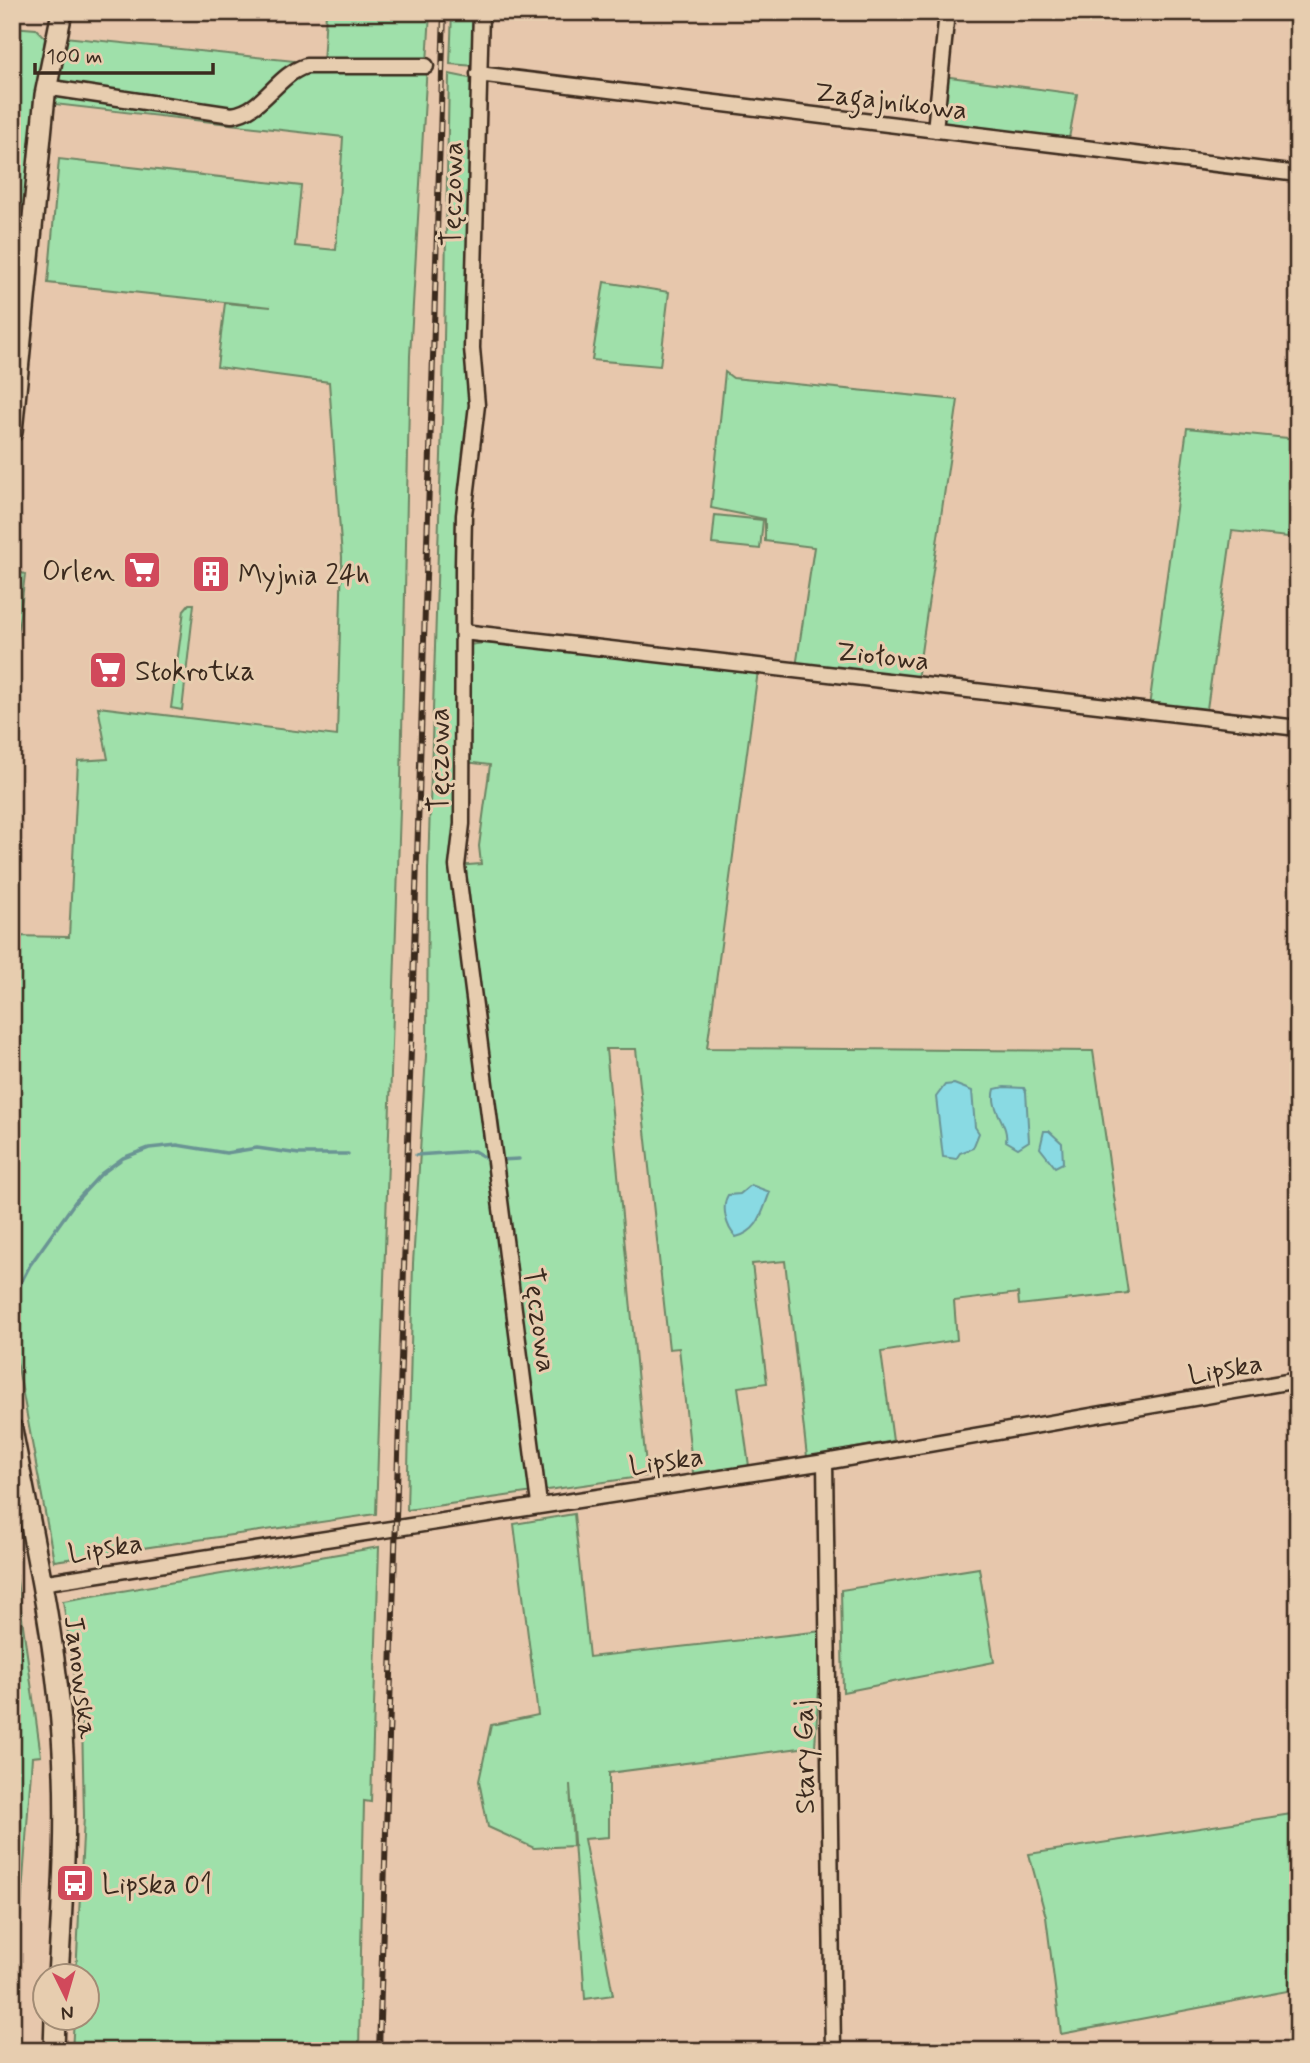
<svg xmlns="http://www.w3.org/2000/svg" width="1310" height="2063" viewBox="0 0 1310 2063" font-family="Mynerve,sans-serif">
	<rect width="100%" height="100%" fill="#e7c7ac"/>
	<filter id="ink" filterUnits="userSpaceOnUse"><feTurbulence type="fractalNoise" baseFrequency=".0143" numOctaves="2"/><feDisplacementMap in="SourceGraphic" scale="14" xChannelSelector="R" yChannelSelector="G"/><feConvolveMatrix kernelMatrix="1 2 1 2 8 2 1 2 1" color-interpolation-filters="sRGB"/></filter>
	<g filter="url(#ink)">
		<!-- green -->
		<path fill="#9fe0aa" stroke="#6d8564" stroke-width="2" d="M326,12H430L410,356L401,780L376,1514L54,1561L12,1335V936L69,937L78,761L108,759L98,707L337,736L342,557L329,382L217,367L225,303L271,307L48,283L59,159L301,186L295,246L336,250L343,137L54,104L65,37L323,64Z
			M452,12H477L475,66L450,64Z
			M12,27L36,29L45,38L25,231L12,230Z
			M449,74L474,79L472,407L455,866L481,864L479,846L490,765L466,762L468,645L485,643L758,671L707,1048L1093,1051L1128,1293L1019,1305L1018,1293L954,1301L957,1340L881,1352L893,1441L807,1457L785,1261L752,1264L767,1383L738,1387L749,1466L693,1473L679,1348L669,1349L636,1049H606L647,1476L407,1510L413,1263L427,1040L428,869L443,392Z
			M943,76L1077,94L1068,144L946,128L940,120Z
			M604,282L669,292L660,366L592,360Z
			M725,372L733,378L958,400L917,680L796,667L814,547L765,541V519L711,508Z
			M1187,428L1298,439V466L1288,537L1232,531L1206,716L1149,707Z
			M715,515L763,520L760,549L712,544Z
			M18,572L25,574L14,665L12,629Z
			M189,604H194L182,710L171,708L184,610Z
			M574,1514L589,1657L823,1631L815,1746L609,1773V1837L584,1839L613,1995L585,1999L570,1784L573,1846L534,1848L488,1827L479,1781L491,1725L538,1715L514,1524Z
			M12,1545L41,1756L32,1757L12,2031Z
			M379,1547L371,1802L364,1801L359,2051H72L74,2018H88V1976L76,1975L84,1816L82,1721L63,1601Z
			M979,1568L994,1662L843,1692L841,1590Z
			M1298,1813V1989L1061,2034L1046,1917L1029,1854Z"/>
		<!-- water -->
		<path fill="#89dae3" stroke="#6a9494" stroke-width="2" d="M954,1084L972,1091L975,1127L979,1133L973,1148L960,1153L956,1159L943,1157L936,1097L945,1085Z
			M1004,1087L1024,1088L1026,1092L1029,1141L1018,1148L1006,1141C1009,1123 989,1110 995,1089Z
			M1044,1131H1049L1062,1143L1063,1163L1055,1167L1040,1148Z
			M751,1185L770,1192C762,1211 760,1231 736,1237C726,1227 721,1207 728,1195L740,1194Z"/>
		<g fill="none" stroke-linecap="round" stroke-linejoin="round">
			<!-- stream -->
			<path stroke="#6a9494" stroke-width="3.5" d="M416,1155L474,1151L491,1161
				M499,1160L519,1159
				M12,1300L30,1265L75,1202L101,1174L123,1158L149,1148L177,1145L226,1153L257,1148L299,1154H348"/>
			<defs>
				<path id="street" d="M481,12L472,348L477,405L464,515L463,566L462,824L457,866L539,1504
					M478,74L1298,174
					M45,87L232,115C264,111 276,75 306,66H426
					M935,130L947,12
					M463,632L1298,728
					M825,1462L833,2051
					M41,1583L825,1462L1298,1380"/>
				<path id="secondary" d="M12,432L45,95L62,12
					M12,1429C31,1530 55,1632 62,1735C68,1816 63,1895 58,1976
					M54,2051L55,2018"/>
			</defs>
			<!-- street casing -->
			<use href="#street" stroke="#3b2a1e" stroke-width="19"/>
			<!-- secondary casing -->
			<use href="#secondary" stroke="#3b2a1e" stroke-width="24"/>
			<!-- street -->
			<use href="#street" stroke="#e7cdaf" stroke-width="14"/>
			<!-- secondary -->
			<use href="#secondary" stroke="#e7cdaf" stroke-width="19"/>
			<defs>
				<path id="rail" d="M379,2051L444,12"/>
			</defs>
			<!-- rail casing -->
			<use href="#rail" stroke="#3b2a1e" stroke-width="6"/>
			<!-- rail -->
			<use href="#rail" stroke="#e7cdaf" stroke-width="3.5" stroke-dasharray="10" stroke-linecap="butt"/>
		</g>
	</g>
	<!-- icons -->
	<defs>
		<symbol id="supermarket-square" viewBox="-11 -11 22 22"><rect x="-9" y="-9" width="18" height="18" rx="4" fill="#d1495b" stroke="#e7cdaf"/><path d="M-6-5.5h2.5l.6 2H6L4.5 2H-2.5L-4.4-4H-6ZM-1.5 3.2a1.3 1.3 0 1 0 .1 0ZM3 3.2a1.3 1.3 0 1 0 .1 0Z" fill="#fff"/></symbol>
		<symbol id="building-square" viewBox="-11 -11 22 22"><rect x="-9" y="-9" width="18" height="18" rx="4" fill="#d1495b" stroke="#e7cdaf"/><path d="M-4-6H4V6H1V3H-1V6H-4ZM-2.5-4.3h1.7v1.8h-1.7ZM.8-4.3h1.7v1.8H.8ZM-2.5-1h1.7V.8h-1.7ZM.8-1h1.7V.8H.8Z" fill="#fff"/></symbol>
		<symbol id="bus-square" viewBox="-11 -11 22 22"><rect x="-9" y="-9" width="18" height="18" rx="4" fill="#d1495b" stroke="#e7cdaf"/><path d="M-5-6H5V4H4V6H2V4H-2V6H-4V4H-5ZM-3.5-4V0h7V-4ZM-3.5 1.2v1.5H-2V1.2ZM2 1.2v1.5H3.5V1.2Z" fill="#fff"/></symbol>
	</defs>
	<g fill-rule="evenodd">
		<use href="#supermarket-square" x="120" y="548" width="44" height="44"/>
		<use href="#building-square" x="189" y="552" width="44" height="44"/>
		<use href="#supermarket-square" x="86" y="648" width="44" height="44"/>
		<use href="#bus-square" x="53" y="1861" width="44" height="44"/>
	</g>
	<g text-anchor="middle" stroke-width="6" stroke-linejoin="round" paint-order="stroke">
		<!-- street labels -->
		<g font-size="28" fill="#3b2a1e" stroke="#e7cdaf">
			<text transform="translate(891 100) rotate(7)" y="10">Zagajnikowa</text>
			<text transform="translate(451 194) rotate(-89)" y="10">Tęczowa</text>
			<text transform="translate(883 655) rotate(6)" y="10">Ziołowa</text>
			<text transform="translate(438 760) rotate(-90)" y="10">Tęczowa</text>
			<text transform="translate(541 1320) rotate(82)" y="10">Tęczowa</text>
			<text transform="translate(1225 1368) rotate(-10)" y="10">Lipska</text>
			<text transform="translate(666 1460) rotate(-8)" y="10">Lipska</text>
			<text transform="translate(105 1547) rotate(-9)" y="10">Lipska</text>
			<text transform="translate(82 1677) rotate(83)" y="10">Janowska</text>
			<text transform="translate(803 1757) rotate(-91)" y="10">Stary Gaj</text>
		</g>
		<!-- poi labels -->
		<g font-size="28" fill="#3b2a1e" stroke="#e7cdaf" text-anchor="start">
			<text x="115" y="580" text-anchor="end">Orlen</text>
			<text x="238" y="584">Myjnia 24h</text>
			<text x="135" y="680">Stokrotka</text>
			<text x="102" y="1893">Lipska 01</text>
		</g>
	</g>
	<!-- margin -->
	<rect width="1310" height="2063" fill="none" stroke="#e7cdaf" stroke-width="42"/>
	<rect x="21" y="21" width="1268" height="2021" fill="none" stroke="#3b2a1e" stroke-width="2.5" filter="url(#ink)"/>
	<!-- north arrow -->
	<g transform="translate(66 1997) rotate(175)"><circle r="33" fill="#e7cdaf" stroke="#a28c75" stroke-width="2"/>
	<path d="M0-5L12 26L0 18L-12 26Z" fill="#d1495b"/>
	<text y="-10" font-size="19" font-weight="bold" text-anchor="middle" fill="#3b2a1e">N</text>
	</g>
	<!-- scale -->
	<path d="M35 63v10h178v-10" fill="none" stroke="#3b2a1e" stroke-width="3.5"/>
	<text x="46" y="63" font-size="21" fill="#3b2a1e" stroke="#e7cdaf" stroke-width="5" paint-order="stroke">100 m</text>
</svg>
